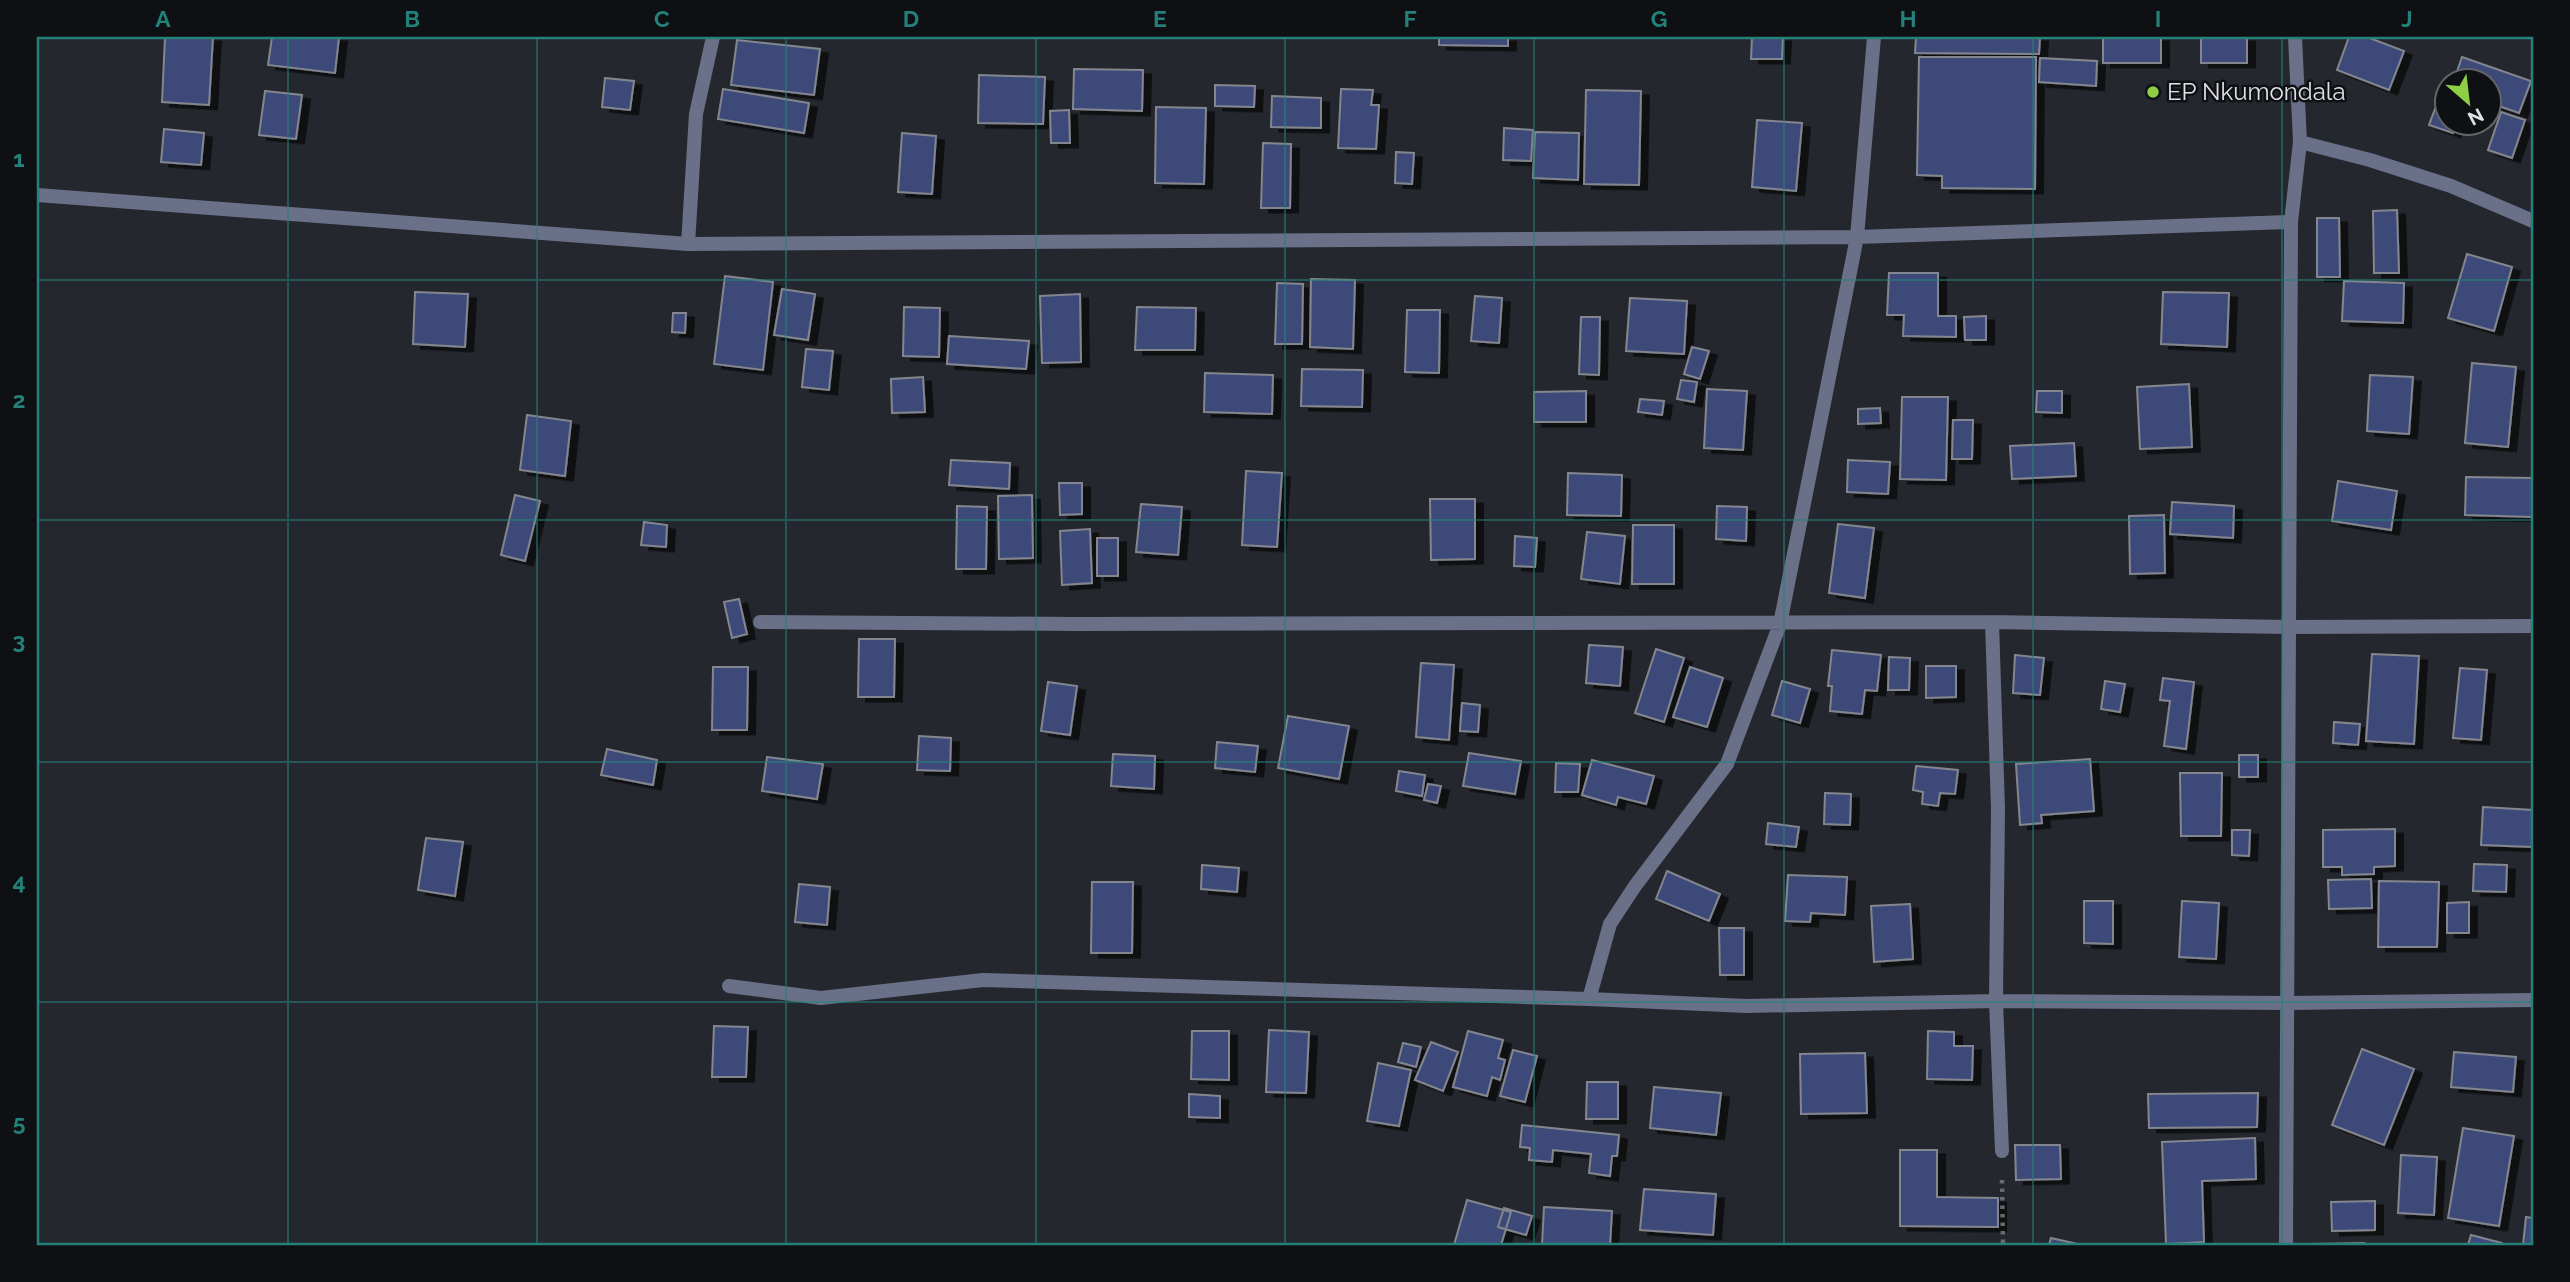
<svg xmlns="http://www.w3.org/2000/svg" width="2570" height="1282" viewBox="0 0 2570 1282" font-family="Raleway,sans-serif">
	<defs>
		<filter id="shadow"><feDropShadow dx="8" dy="4.5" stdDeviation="0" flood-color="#0009"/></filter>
	</defs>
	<rect width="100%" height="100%" fill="#25272e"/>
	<!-- building -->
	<path fill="#3d4a79" stroke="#83868e" stroke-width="2" filter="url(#shadow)" d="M165,37H213L209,105L162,102Z
		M272,37H339L335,73L268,65Z
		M1439,37H1508V46L1439,45Z
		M1752,37H1783L1782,59H1751Z
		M1916,37H2040L2039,54L1915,53Z
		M2103,37H2161V63H2103Z
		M2201,37H2247V63H2201Z
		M2349,37H2367L2404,51L2389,90L2337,70Z
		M737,40L820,49L814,95L731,85Z
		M1919,57H2036L2035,189L1942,188V176L1917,175Z
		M2462,57L2531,81L2519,113L2490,103V80H2454Z
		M2040,58L2097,61L2096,86L2039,82Z
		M1074,69L1143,70L1142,111L1073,109Z
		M979,75L1045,77L1043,124L978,123Z
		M605,78L634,81L630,110L602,107Z
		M1215,85L1255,86L1254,107L1215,106Z
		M2444,85L2448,86V122H2457L2453,133L2429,125Z
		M723,89L809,103L804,133L718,119Z
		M1341,89L1373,90L1371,105H1379L1376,149L1338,148Z
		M1586,90L1641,91L1639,185L1584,184Z
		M265,91L302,95L296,139L259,135Z
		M1272,96L1321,98V128L1271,127Z
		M1156,107L1206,108L1204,184L1155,183Z
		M1069,110L1070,143H1051L1050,111Z
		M2501,112L2525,120L2512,158L2488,150Z
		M1757,120L1802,123L1796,191L1752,187Z
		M1504,128L1533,130L1531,161L1503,160Z
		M164,129L204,133L201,165L161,162Z
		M1535,132L1579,133L1578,180L1533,178Z
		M902,133L936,136L932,194L898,192Z
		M1263,143L1291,144L1290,208H1261Z
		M1396,152L1414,153L1412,184L1395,183Z
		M2397,210L2399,273H2374L2373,211Z
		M2317,218H2339L2340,277H2317Z
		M2467,254L2512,267L2494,331L2448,318Z
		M1889,273H1938V316H1956V337L1903,336L1904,315H1887Z
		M725,276L773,282L763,370L714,364Z
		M1311,279L1355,280L1353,349L1310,347Z
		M2344,281L2404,283L2403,323L2342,321Z
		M1277,283L1303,284L1302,344H1275Z
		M782,289L815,294L808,340L774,335Z
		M415,292L468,294L465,347L413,344Z
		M2163,292L2229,293L2227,347L2161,344Z
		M1080,294L1081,362L1042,363L1040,296Z
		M1475,296L1502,298L1499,343L1471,341Z
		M1630,298L1687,301L1684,354L1626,351Z
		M904,307L940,308L939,357L903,356Z
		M1137,307L1196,308L1195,350H1135Z
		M1407,310H1440L1439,373L1405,372Z
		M673,313H686L685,333L672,332Z
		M1986,316V340H1965L1964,317Z
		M1581,317H1600L1599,375L1579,374Z
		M949,336L1029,341L1026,369L947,364Z
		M1692,347L1709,351L1700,379L1684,374Z
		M806,349L833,351L829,390L802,387Z
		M2472,363L2516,367L2508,447L2465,443Z
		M1302,369L1363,370L1362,407L1301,406Z
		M1205,373L1273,375L1272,414L1204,412Z
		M2370,375L2413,377L2409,434L2367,431Z
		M923,377L925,412L892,413L891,379Z
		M1681,380L1697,382L1694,402L1677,399Z
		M2189,384L2192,447L2140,449L2137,387Z
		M1707,389L1747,391L1743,450L1704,448Z
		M1586,391V422H1534V392Z
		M2037,391H2062V413L2036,412Z
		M1902,397H1948L1946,480L1900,479Z
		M1640,399L1664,401L1662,415L1638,412Z
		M1880,408L1881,423L1858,424V409Z
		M527,415L571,421L565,476L520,470Z
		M1953,420H1973L1972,459H1952Z
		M2074,443L2076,476L2012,479L2010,446Z
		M951,460L1010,463L1009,489L949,485Z
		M1848,460L1890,462L1888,494L1847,492Z
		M1246,471L1282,473L1277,547L1242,545Z
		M1568,473L1622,475L1621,516L1567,515Z
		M2466,477L2533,478L2532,517L2465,515Z
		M2338,481L2397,491L2391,530L2332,521Z
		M1059,483H1082V514L1060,515Z
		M515,495L540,501L525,561L501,555Z
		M1032,495L1033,558L999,559L998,496Z
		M1430,499H1475V559L1431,560Z
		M2172,502L2234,506L2233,538L2170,534Z
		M1141,504L1182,507L1178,555L1136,552Z
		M957,506L987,507L986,569H956Z
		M1717,506L1747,507L1746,541L1716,539Z
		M2164,515L2165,573L2130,574L2129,516Z
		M644,522L667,525L666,547L641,545Z
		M1838,524L1874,528L1865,598L1829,593Z
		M1633,525H1674V584H1632Z
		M1090,529L1092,583L1062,585L1060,531Z
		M1587,532L1625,536L1620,584L1581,579Z
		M1515,536L1537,538L1535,567L1514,566Z
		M1097,538H1118V576H1097Z
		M739,599L747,634L732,638L724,602Z
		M859,639H895L894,697H858Z
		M1589,645L1623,647L1620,686L1586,683Z
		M1656,649L1684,658L1664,722L1635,713Z
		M1832,650L1881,655L1877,691L1865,690L1862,714L1830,711L1832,686H1828Z
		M2372,654L2419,656L2414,744L2366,741Z
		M2015,655L2044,658L2040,695L2013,693Z
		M1889,657L1910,658L1909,690H1888Z
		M1421,663L1454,665L1449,740L1416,737Z
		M1926,666H1956V697L1926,698Z
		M713,667H748L747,730H712Z
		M1690,667L1723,678L1707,727L1673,717Z
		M2460,668L2487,670L2481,740L2453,738Z
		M2163,678L2194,682L2186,749L2164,746L2170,701L2160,700Z
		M1782,681L1810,689L1800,723L1772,715Z
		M2105,681L2125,684L2120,712L2101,709Z
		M1048,682L1077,686L1070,735L1041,731Z
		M1462,703L1480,705L1478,732L1460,731Z
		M1288,716L1349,726L1339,779L1278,768Z
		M2334,722L2360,724L2358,745L2333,743Z
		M919,736L951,738L950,771L917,770Z
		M1217,742L1258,746L1255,772L1215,768Z
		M607,749L657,760L653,785L601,775Z
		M1469,753L1521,761L1515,794L1463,786Z
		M1113,754L1155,756L1154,789L1111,786Z
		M2239,755H2258V777H2239Z
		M767,757L823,764L817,799L762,791Z
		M2090,759L2094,811L2041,815L2042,823L2020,825L2016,764Z
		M1592,760L1654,776L1646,804L1618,797L1616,805L1582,795Z
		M1556,763L1580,764L1578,792H1555Z
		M1916,766L1958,770L1955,794L1940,793L1938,806L1922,804L1923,792L1913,790Z
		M1399,771L1425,775L1422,796L1396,791Z
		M2180,773H2222L2221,836H2181Z
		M1428,784L1441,786L1437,803L1424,800Z
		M1825,793L1851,794L1850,825L1824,824Z
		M2483,807L2533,810V847L2481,845Z
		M1768,823L1799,827L1796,847L1766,844Z
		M2395,829V866L2374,867V874L2342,875V867H2323V830Z
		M2232,830H2250L2249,856L2232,855Z
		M426,838L463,842L455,896L418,890Z
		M2474,864L2507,865L2506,892L2473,891Z
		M1202,865L1239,868L1237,892L1201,889Z
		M1667,871L1720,894L1709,921L1656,899Z
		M1788,875L1847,877L1845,915L1811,913L1810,922L1785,921Z
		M2371,879L2372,908L2329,909L2328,880Z
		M2379,881L2439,882L2437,947H2378Z
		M1092,882H1133L1132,953H1091Z
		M799,884L830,887L827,925L795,922Z
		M2084,901H2113V944L2084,943Z
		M2182,901L2219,903L2216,959L2179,957Z
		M2469,902V933H2447V903Z
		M1910,904L1913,959L1874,962L1871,906Z
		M1719,928H1744V975H1720Z
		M714,1026L748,1027L746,1077H712Z
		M1269,1030L1309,1032L1306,1093L1266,1092Z
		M1192,1031H1229V1080L1191,1079Z
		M1468,1031L1503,1040L1498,1058L1505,1060L1500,1080L1492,1077L1487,1096L1453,1087Z
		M1928,1031L1954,1032V1046H1973L1972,1080L1927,1079Z
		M1431,1042L1458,1052L1443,1091L1415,1080Z
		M1403,1043L1421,1047L1416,1067L1398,1062Z
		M2362,1049L2414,1069L2384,1145L2332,1125Z
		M1513,1050L1537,1056L1525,1102L1500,1096Z
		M2454,1052L2516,1057L2513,1092L2451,1087Z
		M1865,1053L1867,1113L1801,1114L1800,1054Z
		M1378,1063L1411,1070L1399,1126L1367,1121Z
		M1587,1082H1618V1119H1586Z
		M1654,1087L1721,1093L1716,1135L1650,1128Z
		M2258,1093L2257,1127L2149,1128L2148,1094Z
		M1189,1094L1220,1096V1118L1189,1117Z
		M1522,1125L1619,1135L1617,1156H1612L1610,1176L1589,1173L1591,1154L1553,1150L1552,1162L1529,1160L1530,1148L1520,1147Z
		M2463,1128L2514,1136L2499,1226L2448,1218Z
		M2255,1138L2256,1179L2202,1181L2204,1242L2166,1244L2162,1142Z
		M2015,1145H2060L2061,1179L2016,1180Z
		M1900,1150H1937V1197L1998,1198V1227L1900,1226Z
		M2401,1155L2437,1157L2434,1215L2398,1213Z
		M1644,1189L1716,1194L1713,1235L1640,1230Z
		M1467,1200L1511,1212L1501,1245H1454Z
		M2375,1201V1230L2332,1231L2331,1202Z
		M1544,1207L1612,1211L1610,1245H1542Z
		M1504,1208L1532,1216L1526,1235L1498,1227Z
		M2526,1217L2533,1218V1245H2523Z
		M2471,1235L2502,1243V1245H2468Z
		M2051,1238L2082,1245H2049Z
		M2364,1243V1245H2314V1244Z"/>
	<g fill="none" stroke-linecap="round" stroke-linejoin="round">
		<!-- path -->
		<path stroke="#686a70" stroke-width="4.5" stroke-dasharray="3.5 5" stroke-linecap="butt" d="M2002,1180L2003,1245"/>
		<!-- street -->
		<path stroke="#697087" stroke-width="14" d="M2300,142L2370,160L2451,186L2533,221
			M37,195L688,244L1857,237L2291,222
			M688,244L696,114L713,37
			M760,622L1077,624L1992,622L2288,627L2533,626
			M1992,622L1998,809L1996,1001L2002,1151
			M729,986L821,998L983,980L1589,999L1747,1006L1996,1001L2287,1003L2533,1000
			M1589,999L1610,924L1635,886L1727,764L1780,624L1857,237L1874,37
			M2286,1245L2291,222L2300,142L2295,37"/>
	</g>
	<!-- grid -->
	<path fill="none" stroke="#24817a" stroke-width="2" stroke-opacity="0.55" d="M288,37V1245M537,37V1245M786,37V1245M1036,37V1245M1285,37V1245M1534,37V1245M1784,37V1245M2033,37V1245M2282,37V1245M37,280H2533M37,520H2533M37,762H2533M37,1002H2533"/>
	<!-- markers -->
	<circle fill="#8dce44" stroke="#0f1013" stroke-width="2.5" cx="2153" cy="92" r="7"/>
	<g text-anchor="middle" stroke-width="5" stroke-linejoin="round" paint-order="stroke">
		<!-- poi labels -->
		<g font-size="24" fill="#e0e1e6" stroke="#0f1013" text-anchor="start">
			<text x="2167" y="100">EP Nkumondala</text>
		</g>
	</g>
	<!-- border -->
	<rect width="2570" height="1282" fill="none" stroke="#0f1013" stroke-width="77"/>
	<!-- north arrow -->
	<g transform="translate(2468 102) rotate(152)"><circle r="33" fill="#0f1013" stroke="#636467" stroke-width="2"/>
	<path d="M0-5L12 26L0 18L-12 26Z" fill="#8dce44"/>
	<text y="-10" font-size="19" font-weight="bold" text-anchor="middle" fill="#e0e1e6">N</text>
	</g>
	<rect x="38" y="38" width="2494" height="1206" fill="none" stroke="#24817a" stroke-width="2.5"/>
	<g font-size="23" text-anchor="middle" font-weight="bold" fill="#24817a">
		<text x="163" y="27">A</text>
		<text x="412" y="27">B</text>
		<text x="662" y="27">C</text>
		<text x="911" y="27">D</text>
		<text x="1160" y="27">E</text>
		<text x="1410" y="27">F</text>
		<text x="1659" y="27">G</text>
		<text x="1908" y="27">H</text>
		<text x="2158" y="27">I</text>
		<text x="2407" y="27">J</text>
		<text x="19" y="167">1</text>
		<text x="19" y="408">2</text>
		<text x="19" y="649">3</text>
		<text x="19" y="890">4</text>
		<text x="19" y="1131">5</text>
	</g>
</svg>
